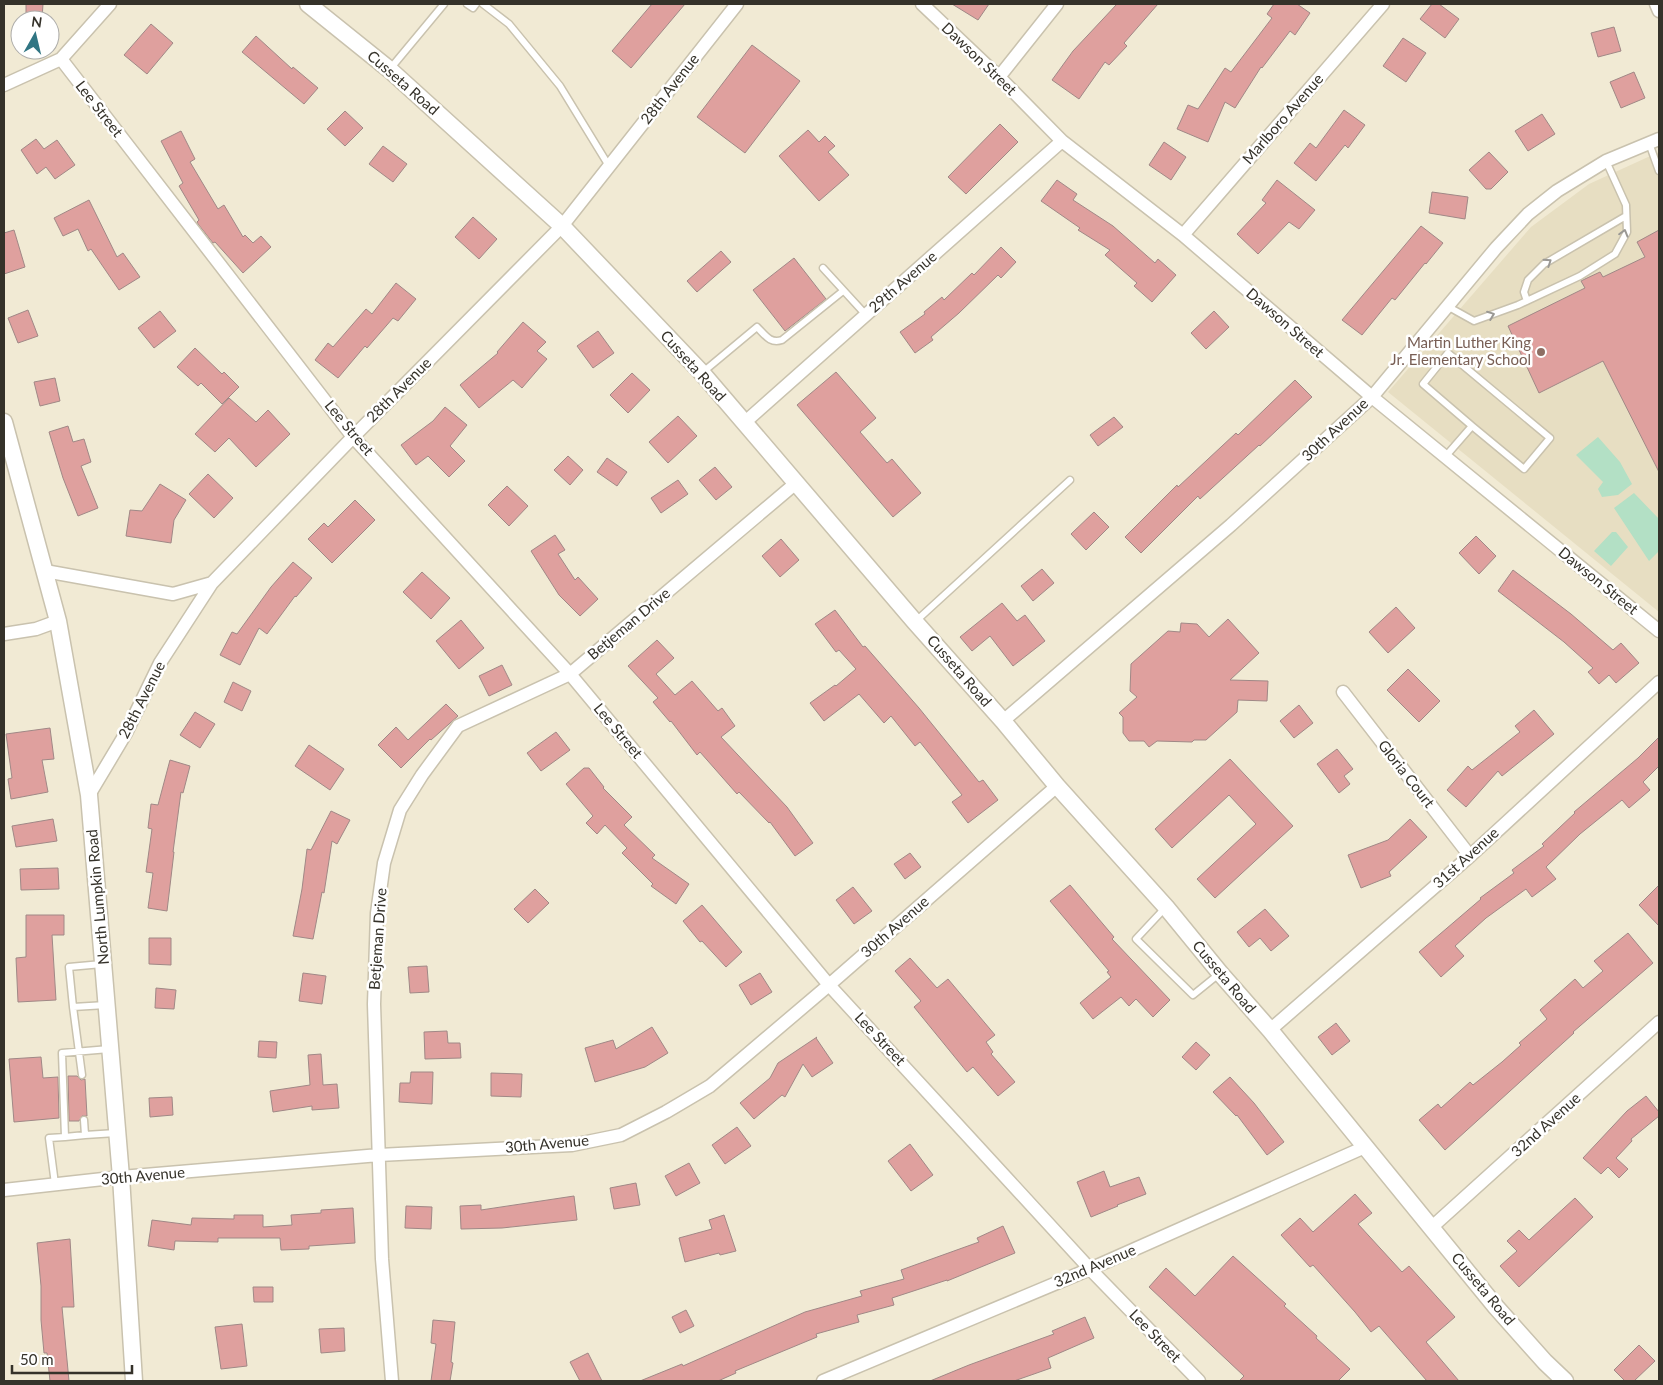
<svg xmlns="http://www.w3.org/2000/svg" width="1663" height="1385" viewBox="0 0 1663 1385" font-family="Lato,sans-serif">
	<rect width="100%" height="100%" fill="#f1ead4"/>
	<!-- built -->
	<path fill="#e7dec2" d="M1659,152V612L1388,392L1531,227L1589,184Z"/>
	<!-- green -->
	<path fill="#b3e0c5" d="M1598,437L1620,462L1632,484L1618,495L1602,497L1598,489L1603,482L1576,455Z
		M1634,493L1659,519V551L1649,561L1614,508Z
		M1612,532H1616L1628,547L1611,566L1594,551Z"/>
	<!-- building -->
	<path fill="#dfa09e" stroke="#a08886" d="M26,4H43L42,19L26,18Z
		M652,4H685L631,68L612,51Z
		M952,4H989L978,20Z
		M1117,4H1158L1124,43L1127,46L1109,65L1105,62L1079,99L1052,80L1073,51Z
		M1274,4H1297L1310,13L1295,35L1290,31L1262,68L1261,67L1235,108L1225,102L1208,142L1177,129L1188,105L1198,109L1225,68L1231,72L1272,18L1267,14Z
		M1432,4H1439L1459,19L1445,38L1420,19Z
		M151,24L173,43L147,74L124,55Z
		M1614,27L1621,51L1598,57L1591,33Z
		M256,36L292,69L293,67L318,88L304,104L242,52Z
		M1403,38L1426,53L1406,82L1383,66Z
		M752,45L800,81L745,153L697,117Z
		M1634,72L1645,98L1621,108L1610,82Z
		M1344,110L1365,125L1348,148L1345,145L1316,181L1294,163L1310,143L1316,148Z
		M345,111L363,128L345,146L327,129Z
		M1542,114L1555,134L1528,151L1515,131Z
		M1000,124L1018,142L966,194L948,177Z
		M808,130L819,142L825,136L835,146L828,152L849,175L819,201L779,156Z
		M181,131L195,159L190,162L218,209L224,205L243,237L245,235L253,243L261,236L271,247L243,273L215,242L213,243L198,224L197,222L199,220L179,186L183,183L161,141Z
		M36,139L44,149L57,140L75,165L55,179L46,167L37,174L21,150Z
		M1164,142L1186,157L1171,180L1149,165Z
		M383,146L407,164L393,182L369,164Z
		M1489,152L1508,172L1491,189H1486L1469,170Z
		M1057,180L1077,194L1073,200L1113,226L1155,263L1158,259L1176,275L1152,302L1134,286L1137,283L1105,255L1110,250L1078,230L1080,228L1041,201Z
		M1277,180L1315,210L1299,229L1289,222L1258,254L1237,234L1266,203L1262,200Z
		M1432,192L1468,197L1465,219L1429,213Z
		M89,200L117,257L123,253L140,277L119,290L91,249L88,251L78,229L63,236L54,218Z
		M473,217L497,239L479,259L455,237Z
		M1421,226L1443,243L1426,264L1425,263L1395,300L1392,298L1362,335L1342,320Z
		M14,230L25,267L4,274V233Z
		M1659,230V472L1603,361L1539,393L1508,326L1585,288L1581,281L1585,279L1600,272L1603,277L1645,257L1637,242Z
		M1001,247L1016,262L1001,278L998,275L959,313L931,337L933,340L915,353L900,332L925,314L924,312L942,297L944,300L972,273L974,275Z
		M721,251L731,262L697,292L687,281Z
		M794,258L826,299L785,331L753,290Z
		M396,283L416,299L398,321L393,318L367,348L365,346L338,378L315,360L328,343L333,347L366,309L372,314Z
		M28,310L38,336L18,343L8,318Z
		M160,311L176,331L154,348L138,328Z
		M1214,311L1229,327L1206,349L1191,333Z
		M523,322L546,342L537,351L547,359L522,388L513,380L479,408L460,385L498,353L497,352Z
		M598,331L614,353L593,368L577,346Z
		M195,348L222,374L224,372L239,387L222,404L201,383L198,386L177,367Z
		M836,372L876,418L860,432L887,463L892,459L921,493L893,517L797,405Z
		M632,373L650,390L628,413L610,395Z
		M55,378L60,401L40,406L34,382Z
		M1295,380L1312,397L1260,446L1259,445L1200,499L1198,496L1141,553L1125,537L1177,485L1178,487L1236,433L1238,435Z
		M229,398L256,422L268,410L290,434L256,467L229,438L215,452L195,434Z
		M445,407L467,425L450,446L465,461L449,477L428,456L416,465L401,445L433,421Z
		M678,416L697,436L668,463L649,442Z
		M1114,417L1123,427L1098,446L1090,435Z
		M68,426L73,442L84,439L91,462L81,466L98,508L78,516L63,478L49,432Z
		M568,456L583,470L570,485L554,470Z
		M607,458L627,472L617,486L597,472Z
		M715,467L732,487L716,500L699,480Z
		M208,474L233,498L214,518L189,494Z
		M678,480L688,494L661,513L651,498Z
		M160,484L186,500L174,520L171,543L126,536L130,510L142,511Z
		M507,486L528,506L509,526L488,505Z
		M355,500L375,520L332,563L308,539L324,523L328,527Z
		M1094,512L1109,527L1086,550L1071,534Z
		M555,535L565,550L558,554L575,580L578,577L598,599L580,616L559,595L531,551Z
		M1476,536L1496,556L1479,574L1459,553Z
		M781,539L799,560L780,577L762,556Z
		M293,562L312,578L296,597L295,596L267,634L259,628L240,665L220,655L232,632L237,634L271,587Z
		M1042,569L1054,583L1033,601L1021,586Z
		M1513,570L1571,614L1613,650L1621,643L1639,663L1616,683L1609,675L1599,684L1588,672L1593,668L1564,642L1498,591Z
		M422,572L450,598L431,619L403,592Z
		M1002,603L1017,621L1025,615L1045,641L1013,666L990,636L972,651L960,637Z
		M1396,607L1415,628L1388,653L1369,632Z
		M835,610L863,647L865,646L919,708L979,782L983,780L998,800L968,823L952,802L962,795L920,742L915,746L891,716L884,723L859,694L824,721L810,703L835,685L836,686L856,669L839,650L836,652L815,624Z
		M1228,619L1259,653L1230,680L1268,681L1267,701L1238,700L1237,712L1206,740H1194L1192,742L1157,741L1149,747L1144,741H1129L1123,733V717L1119,713L1137,697L1130,691L1131,664L1168,631L1180,632L1181,623L1197,624L1209,637Z
		M461,620L484,648L459,669L436,641Z
		M657,640L674,658L656,674L675,695L692,681L718,711L722,708L735,726L721,737L787,807L813,843L795,856L770,822L769,823L739,792L737,794L700,752L697,755L671,721L670,722L653,702L658,698L628,666Z
		M502,665L512,685L489,696L479,676Z
		M1408,669L1440,701L1419,722L1387,690Z
		M233,682L251,691L242,711L224,702Z
		M446,704L458,716L431,740L430,739L401,768L378,745L396,727L408,740Z
		M1299,705L1313,723L1294,738L1280,721Z
		M1534,710L1554,734L1502,776L1498,771L1466,807L1447,790L1468,766L1472,770L1520,732L1515,726Z
		M195,712L215,724L200,748L180,735Z
		M50,728L54,759L42,760L48,792L11,799L8,779L12,778L6,734Z
		M556,732L570,750L541,771L527,753Z
		M1659,737V766L1643,782L1650,790L1629,808L1622,800L1580,834L1546,867L1556,879L1532,897L1526,889L1486,918L1455,946L1464,956L1441,977L1419,952L1481,899L1480,898L1514,873L1512,870L1544,846L1542,844L1575,813L1574,812L1638,758Z
		M309,745L344,769L330,790L295,766Z
		M1337,749L1353,769L1344,776L1350,784L1339,793L1317,764Z
		M1230,759L1293,826L1215,898L1197,879L1256,824L1229,795L1172,848L1155,829Z
		M170,760L190,766L183,793L181,792L173,852H174L167,911L148,908L153,873L146,872L152,829L148,828L151,804L158,805Z
		M584,768H589L604,787L603,788L632,817L624,825L655,855L652,858L689,884L676,904L651,886L653,884L622,853L627,848L605,825L597,834L586,823L593,816L566,784Z
		M331,811L350,820L337,844L332,841L324,893L322,892L313,939L293,936L302,889L307,849L311,850Z
		M53,819L57,841L16,847L12,826Z
		M1410,819L1427,837L1389,872L1391,876L1361,888L1348,855L1388,840Z
		M910,853L921,867L905,879L894,864Z
		M58,868L59,889L21,890L20,869Z
		M1070,885L1114,937L1112,939L1170,1000L1153,1017L1136,999L1129,1006L1121,997L1093,1019L1080,1003L1111,977L1107,972L1109,971L1050,901Z
		M1659,885V926L1639,905Z
		M853,887L872,911L854,924L836,900Z
		M535,889L549,903L528,923L514,909Z
		M702,905L742,952L726,967L702,941L700,942L683,921Z
		M1265,909L1289,936L1271,951L1260,938L1249,947L1237,932Z
		M26,915H64V935H52L56,1000L18,1002L16,958L26,957Z
		M1628,933L1653,963L1573,1032L1574,1033L1445,1150L1419,1120L1438,1104L1441,1108L1470,1082L1473,1085L1502,1062L1521,1045L1519,1043L1547,1019L1540,1010L1575,979L1583,988L1603,971L1594,961Z
		M149,938H171V965L149,964Z
		M910,958L937,988L948,979L995,1035L986,1042L993,1052L991,1054L1015,1082L998,1096L973,1067L967,1072L914,1007L921,1001L895,971Z
		M427,966L429,992L410,993L408,967Z
		M303,973L326,976L322,1004L299,1001Z
		M760,973L772,992L751,1005L739,985Z
		M156,988L176,990L174,1009L155,1008Z
		M1336,1023L1350,1041L1332,1055L1318,1037Z
		M652,1027L668,1053L645,1067L595,1082L585,1048L613,1040L616,1049Z
		M447,1031L448,1043H460L461,1058L425,1059L424,1032Z
		M817,1037L816,1038L833,1063L812,1077L803,1064L785,1097L782,1095L754,1119L740,1103L770,1078L778,1063Z
		M259,1041L277,1042L276,1058L258,1057Z
		M1196,1042L1210,1055L1196,1070L1182,1057Z
		M321,1054L323,1085L337,1084L339,1108L312,1110V1106L273,1112L270,1091L310,1085L308,1055Z
		M41,1057L43,1078L58,1077L59,1118L14,1122L9,1059Z
		M411,1072H433L432,1104L399,1102L400,1083H410Z
		M491,1073L522,1074L521,1097L491,1096Z
		M68,1076H77L81,1080L85,1079L87,1116H82L79,1121H69Z
		M1230,1077L1254,1103L1284,1142L1267,1155L1237,1115L1236,1116L1213,1092Z
		M1646,1096L1659,1112V1116L1631,1139L1632,1141L1616,1158L1628,1169L1619,1178L1608,1167L1601,1174L1583,1158L1627,1111Z
		M172,1097L173,1115L150,1117L149,1098Z
		M737,1127L751,1146L725,1164L712,1145Z
		M910,1144L933,1175L911,1191L888,1161Z
		M689,1163L700,1183L676,1196L665,1176Z
		M1104,1171L1110,1187L1139,1177L1146,1194L1117,1205L1118,1206L1091,1217L1077,1182Z
		M636,1183L640,1205L614,1209L610,1188Z
		M1355,1194L1372,1213L1358,1224L1402,1272L1409,1266L1455,1317L1426,1342L1459,1381H1427L1379,1326L1371,1332L1355,1312L1313,1265L1310,1267L1281,1235L1300,1218L1313,1232Z
		M574,1196L577,1220L502,1228L461,1229L460,1206L481,1205V1210Z
		M1575,1198L1593,1217L1519,1287L1500,1266L1517,1251L1507,1241L1519,1230L1529,1240Z
		M406,1206L432,1207L431,1229L405,1228Z
		M353,1208L355,1243L309,1246V1249L281,1250L280,1238H218V1242L175,1241L174,1250L148,1246L152,1220L191,1225L192,1218L234,1219V1215H263V1227L292,1225L291,1215L321,1213V1210Z
		M724,1215L736,1251L720,1255L719,1253L685,1262L679,1238L712,1229L709,1220Z
		M1003,1226L1015,1253L947,1281V1280L892,1298L894,1305L857,1315L859,1322L816,1334L817,1337L735,1371L736,1373L718,1381H640L682,1364L683,1366L805,1312L862,1296L860,1291L904,1279L901,1270L979,1242L977,1238Z
		M70,1239L74,1307H62L69,1381H50L47,1353H44L41,1320V1286L37,1243Z
		M1233,1256L1286,1304L1284,1306L1317,1336L1316,1338L1350,1369L1338,1381H1239L1244,1376L1149,1287L1166,1268L1195,1296Z
		M253,1287H273V1302H254Z
		M686,1310L694,1326L680,1333L672,1317Z
		M1085,1317L1094,1338L1048,1358L1051,1368L1014,1381H930L969,1365L1054,1334L1052,1331Z
		M433,1320L455,1322L451,1362L453,1363L450,1381H431L436,1344L431,1343Z
		M242,1324L247,1366L221,1369L215,1327Z
		M344,1328L345,1351L321,1353L319,1329Z
		M1639,1345L1655,1361L1634,1381H1625L1614,1370Z
		M588,1353L602,1381H580L570,1362Z"/>
	<g fill="none" stroke-linecap="round" stroke-linejoin="round">
		<defs>
			<path id="service" d="M467,4L473,8L476,4
				M483,4L509,24L560,86L609,166
				M390,69L444,4
				M1649,143L1659,171
				M823,268L866,315
				M1527,301L1524,292L1528,280L1544,264L1626,216
				M1447,306L1474,321L1518,305L1580,276L1615,254L1627,232L1626,205L1606,161
				M703,372L757,327C765,335 770,344 782,340L843,291
				M1445,457L1472,426L1524,469L1550,438L1448,353L1423,384L1472,426
				M916,621L1070,480
				M1165,908L1136,939L1193,995L1219,974
				M73,1007L69,967L102,964
				M82,1075L73,1007L106,1005
				M85,1135L116,1133
				M65,1137L85,1135L84,1120
				M55,1184L49,1138L65,1137L62,1053L109,1049"/>
			<path id="minor" d="M922,4L999,77L1062,141L1183,235L1372,397L1659,631
				M1656,4L1659,11
				M61,59L353,437L570,674L829,985L1090,1269L1199,1381
				M999,77L1057,4
				M4,85L61,59L110,4
				M1183,235L1383,4
				M744,423L1062,141
				M45,571L173,594L212,583
				M4,634L36,629L58,621
				M1343,692L1470,856
				M1003,721L1231,525L1372,397L1496,248L1528,214L1557,191L1606,161L1659,139
				M89,795L126,733L160,663L212,583L353,437L562,226L737,4
				M1270,1030L1470,856L1659,682
				M4,1190L121,1177L379,1155L572,1145L621,1135L666,1112L710,1086L829,985L1057,786
				M1432,1227L1659,1022
				M392,1381L382,1259L374,1004L377,913L384,863L400,810L422,775L458,726L570,674L796,483
				M823,1381L1090,1269L1365,1147"/>
			<path id="tertiary" d="M308,4L390,70L562,226L702,373L915,622L1003,721L1057,786L1166,907L1220,973L1270,1030L1496,1307L1545,1362L1565,1381
				M4,422L58,621L89,795L121,1177L134,1381"/>
		</defs>
		<!-- service casing -->
		<use href="#service" stroke="#c9c2ae" stroke-width="9"/>
		<!-- minor casing -->
		<use href="#minor" stroke="#c9c2ae" stroke-width="15"/>
		<!-- tertiary casing -->
		<use href="#tertiary" stroke="#c9c2ae" stroke-width="19"/>
		<!-- service -->
		<use href="#service" stroke="#fff" stroke-width="6"/>
		<!-- minor -->
		<use href="#minor" stroke="#fff" stroke-width="12"/>
		<!-- tertiary -->
		<use href="#tertiary" stroke="#fff" stroke-width="16"/>
	</g>
	<!-- one-way arrows -->
	<defs><path id="oneway-chevron" d="M-2-3.5L2.5 0L-2 3.5" fill="none" stroke-width="1.6" stroke-linecap="round" stroke-linejoin="round" transform="scale(1.25)"/></defs>
	<g stroke="#9a9894">
		<use href="#oneway-chevron" transform="translate(1624 233) rotate(-74)"/>
		<use href="#oneway-chevron" transform="translate(1548 262) rotate(-34)"/>
		<use href="#oneway-chevron" transform="translate(1491 315) rotate(-21)"/>
	</g>
	<!-- markers -->
	<circle fill="#8d6e63" stroke="#fff" stroke-width="2" cx="1541" cy="352" r="5"/>
	<g text-anchor="middle" stroke-width="5" stroke-linejoin="round" paint-order="stroke">
		<!-- street labels -->
		<g font-size="15" fill="#35322a" stroke="#fff">
			<text transform="translate(979 59) rotate(44)" y="5">Dawson Street</text>
			<text transform="translate(403 83) rotate(41)" y="5">Cusseta Road</text>
			<text transform="translate(670 89) rotate(-52)" y="5">28th Avenue</text>
			<text transform="translate(99 109) rotate(52)" y="5">Lee Street</text>
			<text transform="translate(1283 119) rotate(-49)" y="5">Marlboro Avenue</text>
			<text transform="translate(903 282) rotate(-41)" y="5">29th Avenue</text>
			<text transform="translate(1285 323) rotate(41)" y="5">Dawson Street</text>
			<text transform="translate(693 366) rotate(48)" y="5">Cusseta Road</text>
			<text transform="translate(399 390) rotate(-45)" y="5">28th Avenue</text>
			<text transform="translate(349 428) rotate(50)" y="5">Lee Street</text>
			<text transform="translate(1335 430) rotate(-43)" y="5">30th Avenue</text>
			<text transform="translate(1598 581) rotate(39)" y="5">Dawson Street</text>
			<text transform="translate(629 624) rotate(-40)" y="5">Betjeman Drive</text>
			<text transform="translate(959 671) rotate(49)" y="5">Cusseta Road</text>
			<text transform="translate(142 700) rotate(-63)" y="5">28th Avenue</text>
			<text transform="translate(618 731) rotate(50)" y="5">Lee Street</text>
			<text transform="translate(1406 774) rotate(52)" y="5">Gloria Court</text>
			<text transform="translate(1466 858) rotate(-42)" y="5">31st Avenue</text>
			<text transform="translate(98 897) rotate(-95)" y="5">North Lumpkin Road</text>
			<text transform="translate(895 927) rotate(-41)" y="5">30th Avenue</text>
			<text transform="translate(378 939) rotate(-86)" y="5">Betjeman Drive</text>
			<text transform="translate(1224 977) rotate(50)" y="5">Cusseta Road</text>
			<text transform="translate(880 1039) rotate(47)" y="5">Lee Street</text>
			<text transform="translate(1546 1125) rotate(-42)" y="5">32nd Avenue</text>
			<text transform="translate(547 1144) rotate(-5)" y="5">30th Avenue</text>
			<text transform="translate(143 1176) rotate(-5)" y="5">30th Avenue</text>
			<text transform="translate(1095 1266) rotate(-23)" y="5">32nd Avenue</text>
			<text transform="translate(1483 1289) rotate(50)" y="5">Cusseta Road</text>
			<text transform="translate(1155 1336) rotate(46)" y="5">Lee Street</text>
		</g>
		<!-- education labels -->
		<g font-size="15" fill="#785e54" stroke="#fff" text-anchor="end">
			<text x="1531" y="348">Martin Luther King<tspan x="1531" dy="17">Jr. Elementary School</tspan></text>
		</g>
	</g>
	<!-- border -->
	<rect width="1663" height="1385" fill="none" stroke="#35322a" stroke-width="10"/>
	<!-- north arrow -->
	<g transform="translate(35 35) rotate(8)"><circle r="24" fill="#ffffff" stroke="#aeadaa"/>
	<path d="M0-4L9 19L0 12L-9 19Z" fill="#307583"/>
	<text y="-8" font-size="14" font-weight="bold" text-anchor="middle" fill="#35322a">N</text>
	</g>
	<!-- scale -->
	<path d="M12 1365v8h120v-8" fill="none" stroke="#35322a" stroke-width="2.5"/>
	<text x="20" y="1365" font-size="15" fill="#35322a" stroke="#ffffff" stroke-width="4" paint-order="stroke">50 m</text>
</svg>
